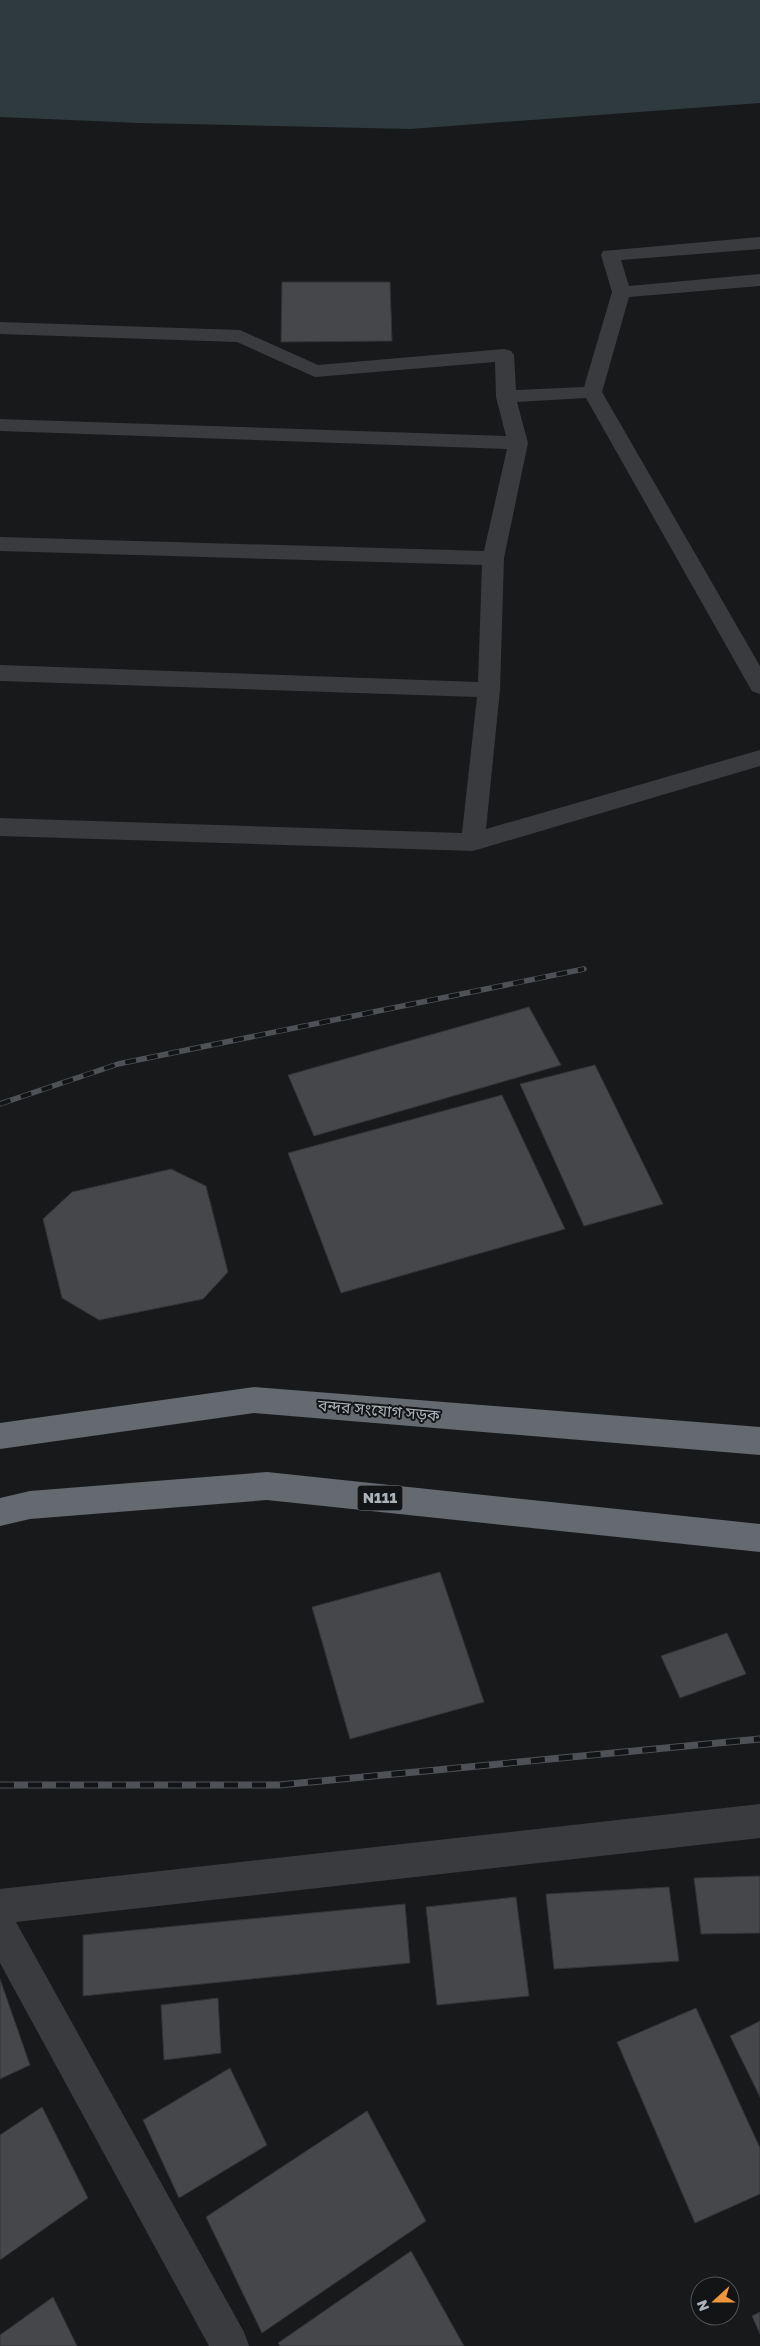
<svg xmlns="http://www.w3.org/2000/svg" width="760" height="2346" viewBox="0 0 760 2346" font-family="'Golos Text','Noto Sans Bengali',sans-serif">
	<rect width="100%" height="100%" fill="#18191a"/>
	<!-- water -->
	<path fill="#2e3a3e" d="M0,0H760V103L410,129L139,123L0,117Z"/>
	<!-- building -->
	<path fill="#45474a" stroke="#323336" d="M282,282H390L392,341L281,342Z
		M529,1007L561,1065L314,1136L288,1075Z
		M595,1065L663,1204L584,1226L520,1084Z
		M502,1095L565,1229L341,1293L288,1153Z
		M171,1169L206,1186L228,1272L203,1299L99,1320L62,1298L43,1219L72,1192Z
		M440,1572L484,1702L350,1739L312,1607Z
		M727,1633L746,1674L680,1698L661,1656Z
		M760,1876V1933L701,1934L694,1878Z
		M669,1887L679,1961L554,1969L546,1894Z
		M516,1897L529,1996L437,2005L426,1907Z
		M405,1904L410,1963L83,1996V1935Z
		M0,1979L30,2065L0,2079Z
		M218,1998L221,2053L164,2060L161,2005Z
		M696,2008L760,2148V2194L695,2223L617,2042Z
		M760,2021V2097L730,2036Z
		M230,2068L267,2145L179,2198L143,2120Z
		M42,2107L88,2198L0,2260V2135Z
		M367,2111L426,2221L262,2333L206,2217Z
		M411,2251L464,2346H280L278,2343Z
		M53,2297L77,2346H0V2335Z
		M760,2312V2334L752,2316Z"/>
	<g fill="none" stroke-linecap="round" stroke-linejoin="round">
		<!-- lane -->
		<path fill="#393b3f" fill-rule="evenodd" d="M760,237V249L621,260L629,286L760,274V286L629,297L602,392L760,666V694L752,691L749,686L586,398L517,402L528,443L504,558L500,690L486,829L760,750V766L473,851L0,836V818L462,833L477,697L0,681V665L478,682L482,565L0,551V537L484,551L507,449L0,431V419L506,436L496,397L495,362L315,377L237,342L0,334V322L240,330L318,365L504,349L511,351L514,355L516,390L584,387L612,292L601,255L603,251Z"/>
		<!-- street -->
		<path fill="#393b3f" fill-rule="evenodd" d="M760,1804V1838L16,1922L244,2332L249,2346H209L0,1963V1889Z"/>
		<!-- highway -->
		<path fill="#656a70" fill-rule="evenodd" d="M254,1387L760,1427V1455L254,1413L0,1449V1423Z
			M267,1472L760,1524V1552L267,1500L30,1519L0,1526V1498L30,1491Z"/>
		<defs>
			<path id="rail-far1" d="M0,1104L118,1064L584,969"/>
			<path id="rail" d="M0,1785H279L760,1739"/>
		</defs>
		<!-- rail-far1 casing -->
		<use href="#rail-far1" stroke="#4e5256" stroke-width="5.5"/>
		<!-- rail casing -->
		<use href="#rail" stroke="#4e5256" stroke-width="7"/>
		<!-- rail-far1 -->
		<use href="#rail-far1" stroke="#131415" stroke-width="4" stroke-dasharray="11" stroke-linecap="butt"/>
		<!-- rail -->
		<use href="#rail" stroke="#131415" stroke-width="5" stroke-dasharray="14" stroke-linecap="butt"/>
	</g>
	<g text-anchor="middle" stroke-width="4" stroke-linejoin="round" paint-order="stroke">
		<!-- shield labels -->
		<rect fill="#131415" stroke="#7d8388" stroke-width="1" x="357.5" y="1485.5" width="45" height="25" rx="4"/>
		<g font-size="15" font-weight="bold" fill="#abb2ba">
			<text x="380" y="1503">N111</text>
		</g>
		<!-- street labels -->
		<g font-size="16" fill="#abb2ba" stroke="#131415">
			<text transform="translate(379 1410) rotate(5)" y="6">বন্দর সংযোগ সড়ক</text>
		</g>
	</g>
	<!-- north arrow -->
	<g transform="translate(715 2301) rotate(249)"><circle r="24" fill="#131415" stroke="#505357"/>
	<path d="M0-4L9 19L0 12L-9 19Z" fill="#ed963d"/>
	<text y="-8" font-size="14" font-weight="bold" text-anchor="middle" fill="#abb2ba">N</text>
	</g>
</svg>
